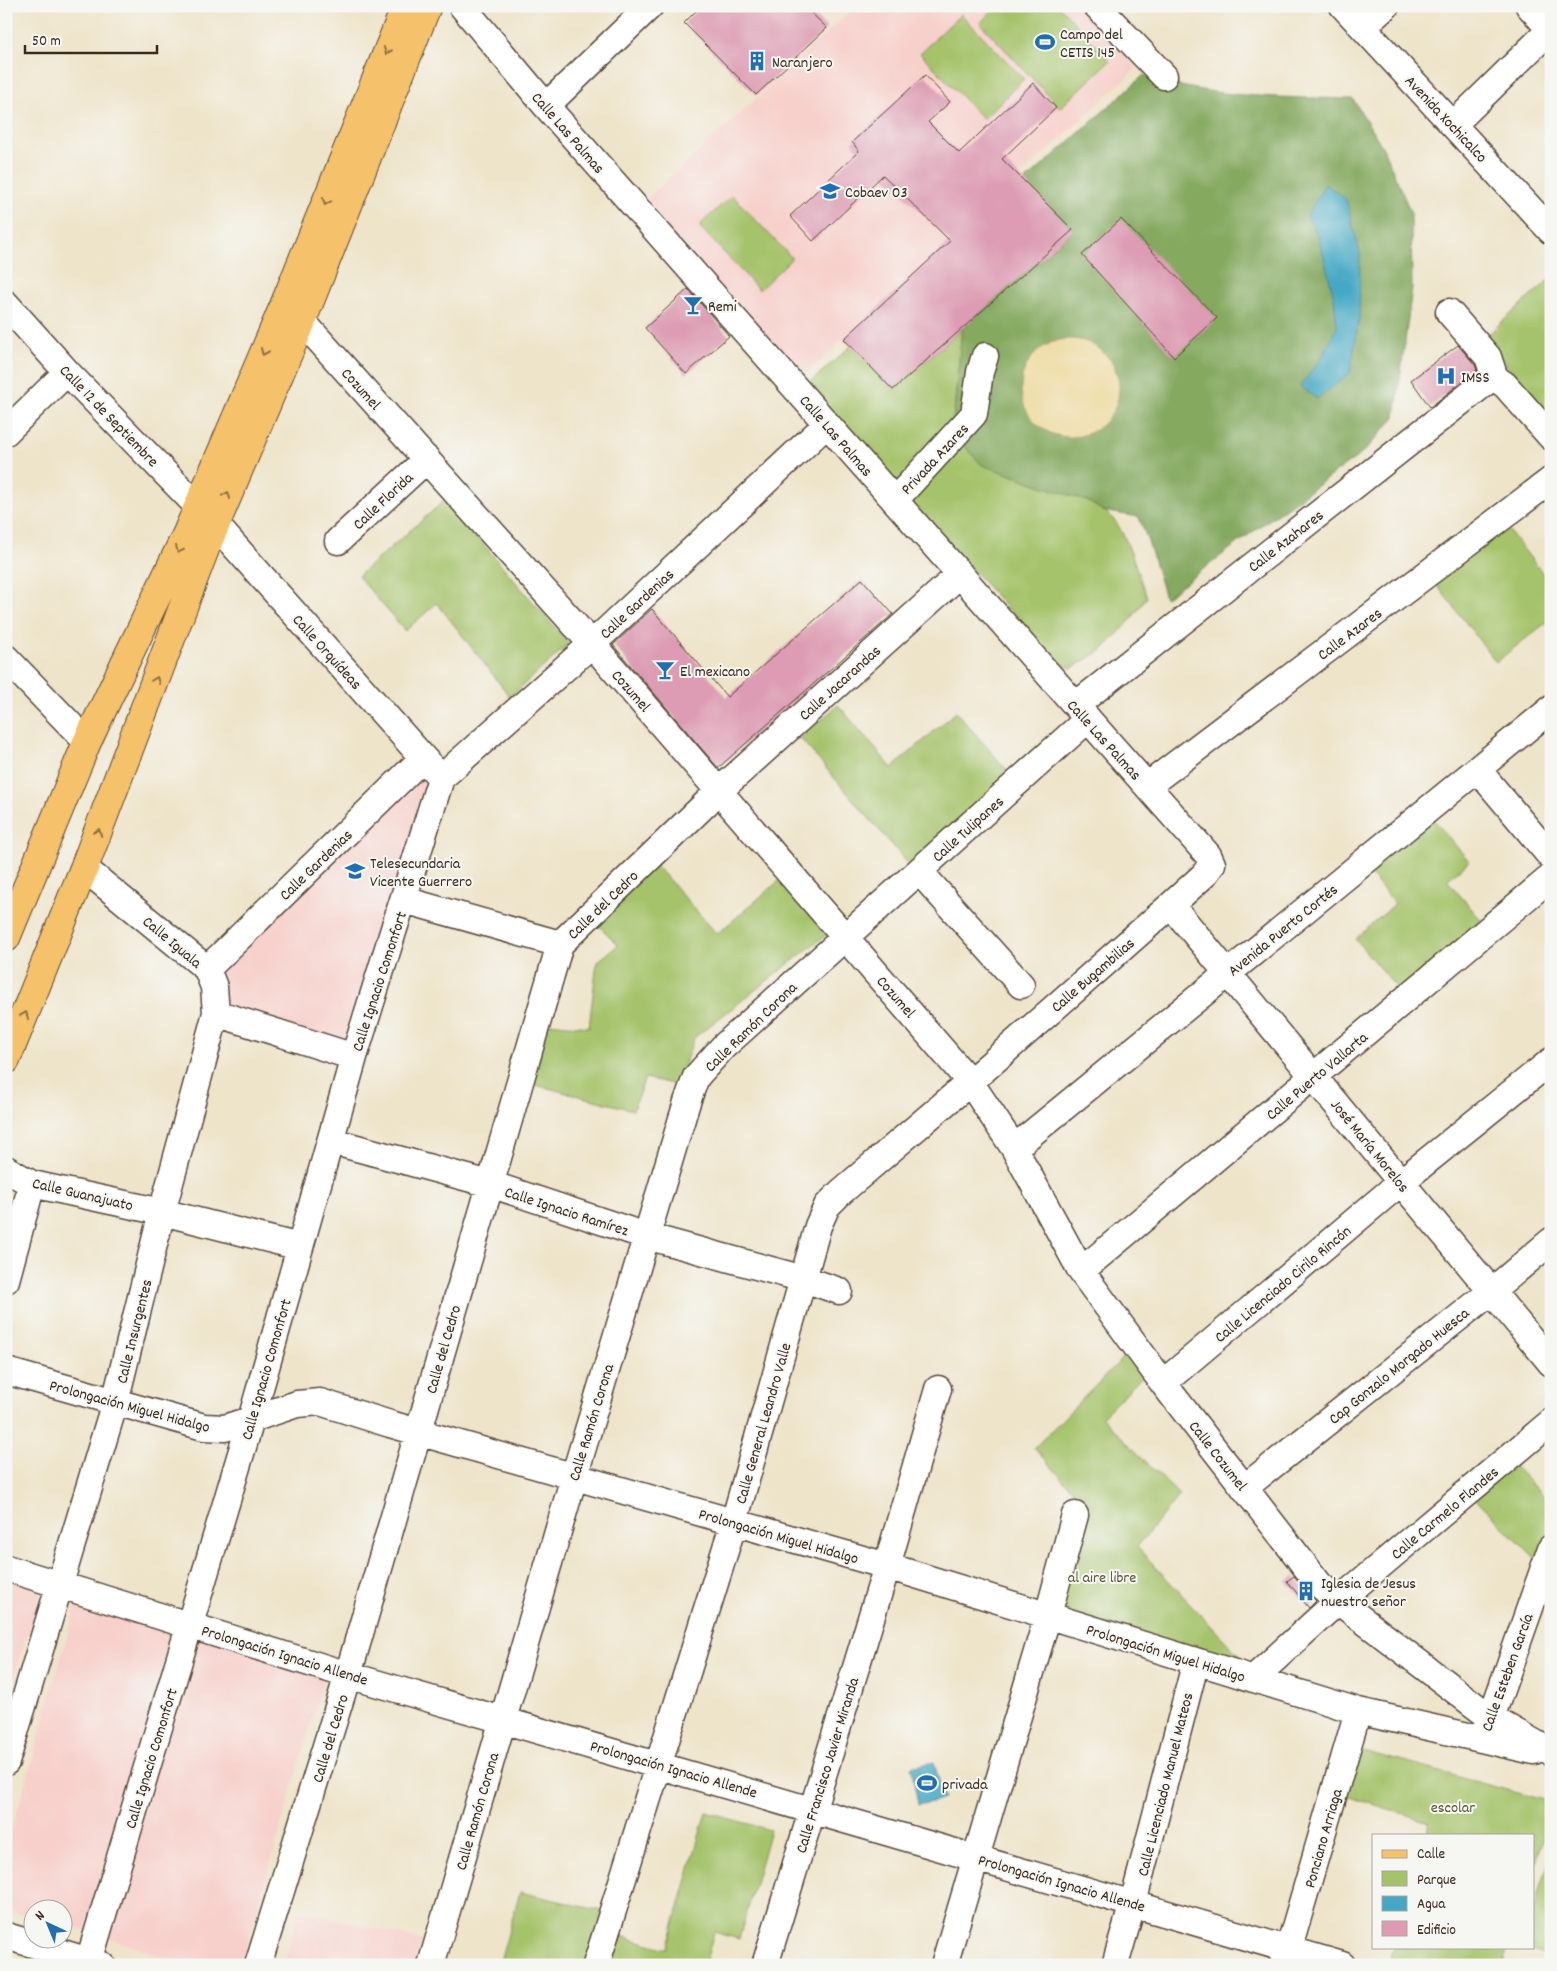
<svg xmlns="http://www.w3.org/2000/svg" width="1557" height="1971" viewBox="0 0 1557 1971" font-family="Dekko,sans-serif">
	<rect width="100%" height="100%" fill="#f6f6f2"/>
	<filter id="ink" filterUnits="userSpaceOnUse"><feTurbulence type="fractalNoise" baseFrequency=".02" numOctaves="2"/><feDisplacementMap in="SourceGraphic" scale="10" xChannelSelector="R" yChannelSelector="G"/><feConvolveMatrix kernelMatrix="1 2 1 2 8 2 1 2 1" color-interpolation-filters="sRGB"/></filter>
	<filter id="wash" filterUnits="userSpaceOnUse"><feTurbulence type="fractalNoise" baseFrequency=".0096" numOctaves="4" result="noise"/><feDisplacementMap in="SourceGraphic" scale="20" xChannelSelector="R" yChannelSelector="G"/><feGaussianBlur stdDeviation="1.12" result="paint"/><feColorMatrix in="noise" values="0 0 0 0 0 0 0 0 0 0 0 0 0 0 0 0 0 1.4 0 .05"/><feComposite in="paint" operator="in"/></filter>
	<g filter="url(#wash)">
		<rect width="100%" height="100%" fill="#eee4ca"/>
		<!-- built -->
		<path fill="#f7d0cb" d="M856,6H1080L1137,68L800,379L641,205Z
			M427,779L354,1057L216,1013L207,969L401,780Z
			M6,1577L41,1591L6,1703Z
			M81,1588L178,1615L85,1931L63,1925L62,1908H32V1917L6,1911V1851Z
			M192,1625L325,1674L241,1965H184L96,1933Z
			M298,1911L422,1940L414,1965H284Z"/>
		<!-- green -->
		<path fill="#a5c36a" stroke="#707644" d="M997,6H1059L1110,61L1060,108L980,23Z
			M961,14L1024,79L983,119L920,53Z
			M732,195L792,258L759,290L699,226Z
			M1551,278V419L1484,338Z
			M962,329L952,433C973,447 994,464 1016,476C1046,492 1090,492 1114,520C1129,538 1137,574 1147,597L1130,621L1102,650L1072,668L1056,663L807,385L851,346L893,390Z
			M445,500L569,644L510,697L437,603L405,631L358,576Z
			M1503,523L1551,584V619L1496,662L1432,579Z
			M838,705L892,768L956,712L1014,778L911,867L800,738Z
			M1427,812L1469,861L1447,880L1481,920L1399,991L1355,939L1395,904L1363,866Z
			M646,854L717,934L780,880L827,934L694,1038L677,1085L645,1078L633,1110L532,1084L548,1023L589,1027L597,962L618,945L586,913Z
			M1128,1353L1145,1374L1102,1417L1179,1495L1137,1547L1247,1664L1044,1607L1081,1499L1034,1448Z
			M1503,1455L1551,1504V1536L1541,1564L1466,1489Z
			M1348,1747L1551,1802V1818L1533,1871V1835H1426L1429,1822L1335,1792Z
			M706,1812L770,1830L739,1939L714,1932L705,1965H598L607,1932L667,1949Z
			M1550,1859H1551V1957L1522,1948L1533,1947V1912Z
			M520,1892L602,1911L585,1965H499Z
			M1393,1947H1508L1502,1965H1393L1388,1964Z"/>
		<!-- forest -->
		<path fill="#84a95e" stroke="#606a3e" d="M1144,75C1206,99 1287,97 1353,99L1383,148L1411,213L1412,288L1395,417L1364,452L1255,530L1165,598L1150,547L1139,517L1103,511L1089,502L982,465L952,433L962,329L1073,230L1025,181Z"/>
		<!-- sand -->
		<path fill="#eeda9e" stroke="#94825e" d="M1021 388a49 49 0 1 1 98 0a49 49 0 1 1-98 0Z"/>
		<!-- water -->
		<path fill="#45a9c5" stroke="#406a72" d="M1325,184L1346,199L1360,254L1359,319L1350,373L1317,399L1300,386L1320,361L1337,327L1334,297L1318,235L1307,216Z
			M934,1762L944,1799L918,1805L911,1767Z"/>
		<g id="blocks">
			<!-- building -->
			<path fill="#dd9cb3" d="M701,6H804L827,28L756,95L684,23Z
				M925,75L950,102L928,122L959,153L1033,83L1056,108L1002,159L1073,230L893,390L844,339L950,241L883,175L813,241L790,216L859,151L852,142Z
				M1121,219L1217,318L1174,357L1082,255Z
				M688,289L729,336L686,374L645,328Z
				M1458,345L1475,365L1477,370L1430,407L1411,380Z
				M862,579L893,614L718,768L613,645L652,609L727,697Z
				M1294,1576L1316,1601L1309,1608L1287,1581Z"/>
		</g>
	</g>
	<g filter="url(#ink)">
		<use href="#blocks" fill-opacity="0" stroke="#564638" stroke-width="1"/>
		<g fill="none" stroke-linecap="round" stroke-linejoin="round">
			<defs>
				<path id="minor" d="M462,6L546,106L1208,855L1212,864L1204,875L1171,905L970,1082L841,1192L827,1206L818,1226L734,1522L596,1965
					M1097,6L1164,76
					M1343,6L1551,231
					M1529,6L1551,30
					M1363,27L1386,6
					M546,106L650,6
					M1453,125L1551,29
					M6,304L67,372L215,524L441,778
					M286,310L302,321L592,644L970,1082L1014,1148L1081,1271L1163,1383L1319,1584L1338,1601L1491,1718L1551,1752
					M1449,312L1488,357L1495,378
					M1495,378L1505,385L1551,437
					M6,432L67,372
					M895,500L974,414L980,372L985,356
					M338,541L427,459
					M6,658L87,742
					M1076,705L1486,382L1495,378
					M1478,770L1551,857
					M441,778L592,644L827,424
					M1147,786L1551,480
					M919,871L1021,985
					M404,900L560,944
					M1171,905L1551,1363
					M207,969L423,758
					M216,1013L354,1057
					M331,1141L490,1184L646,1236L804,1279L839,1291
					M1014,1148L1551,709
					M6,1169L32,1184L162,1212L300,1247
					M1081,1271L1551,877
					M6,1280L32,1184
					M6,1371L204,1427L225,1428L297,1404L320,1402L390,1424L887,1566L1358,1711L1534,1751
					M1163,1383L1401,1182L1551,1061
					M1244,1488L1492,1291L1551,1241
					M6,1568L348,1675L1342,1965
					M1253,1679L1338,1601L1551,1422
					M1484,1732L1491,1718L1551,1548
					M6,1762L115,1402L162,1212L216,1013L214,987L207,969L84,868
					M6,1936L102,1965
					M89,1961L251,1420L354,1057L441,778
					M258,1965L348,1675L560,944L719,791L960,574
					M431,1965L574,1477L687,1102L696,1077L723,1047L1088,719
					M765,1965L887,1566L938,1389
					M944,1965L1048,1615L1075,1515
					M1115,1965L1133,1903L1196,1661
					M1284,1965L1358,1711"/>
				<path id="major" d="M6,938L87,742L187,533L283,308L406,6
					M6,1060L84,868L205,549L302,321L427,6"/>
			</defs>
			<!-- minor casing -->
			<use href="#minor" stroke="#564638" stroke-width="29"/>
			<!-- major casing -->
			<use href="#major" stroke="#564638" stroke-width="30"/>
			<!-- minor -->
			<use href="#minor" stroke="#fff" stroke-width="26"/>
			<!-- major -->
			<use href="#major" stroke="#f5c16b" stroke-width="28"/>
		</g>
		<!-- one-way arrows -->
		<defs><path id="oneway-chevron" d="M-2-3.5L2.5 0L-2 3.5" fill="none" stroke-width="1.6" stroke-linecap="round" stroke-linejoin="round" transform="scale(1.25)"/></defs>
		<g stroke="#8f6e41">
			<use href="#oneway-chevron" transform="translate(387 51) rotate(112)"/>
			<use href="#oneway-chevron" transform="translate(326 202) rotate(112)"/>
			<use href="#oneway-chevron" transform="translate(264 352) rotate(113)"/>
			<use href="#oneway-chevron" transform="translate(227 495) rotate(-67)"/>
			<use href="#oneway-chevron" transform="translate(179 550) rotate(116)"/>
			<use href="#oneway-chevron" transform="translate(156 680) rotate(-69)"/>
			<use href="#oneway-chevron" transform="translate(98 832) rotate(-69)"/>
			<use href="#oneway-chevron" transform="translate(25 1015) rotate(-68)"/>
		</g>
	</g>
	<!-- icons -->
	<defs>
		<symbol id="stadium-bare" viewBox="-9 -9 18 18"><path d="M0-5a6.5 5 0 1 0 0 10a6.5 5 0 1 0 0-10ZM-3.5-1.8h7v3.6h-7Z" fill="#1f6fb2" stroke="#f6f6f2" stroke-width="2.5" paint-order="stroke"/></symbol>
		<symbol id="building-bare" viewBox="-9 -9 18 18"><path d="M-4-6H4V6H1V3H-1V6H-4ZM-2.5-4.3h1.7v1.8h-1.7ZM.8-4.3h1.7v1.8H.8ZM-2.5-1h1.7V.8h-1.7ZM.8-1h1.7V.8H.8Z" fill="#1f6fb2" stroke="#f6f6f2" stroke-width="2.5" paint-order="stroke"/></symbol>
		<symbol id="school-bare" viewBox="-9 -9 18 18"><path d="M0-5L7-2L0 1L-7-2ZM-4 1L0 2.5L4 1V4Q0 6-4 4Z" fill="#1f6fb2" stroke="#f6f6f2" stroke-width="2.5" paint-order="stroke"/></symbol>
		<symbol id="bar-bare" viewBox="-9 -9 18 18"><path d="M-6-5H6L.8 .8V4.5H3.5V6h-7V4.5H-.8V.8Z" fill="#1f6fb2" stroke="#f6f6f2" stroke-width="2.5" paint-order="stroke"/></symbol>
		<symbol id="hospital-bare" viewBox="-9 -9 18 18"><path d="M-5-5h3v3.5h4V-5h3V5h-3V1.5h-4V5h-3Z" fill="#1f6fb2" stroke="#f6f6f2" stroke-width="2.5" paint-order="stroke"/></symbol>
	</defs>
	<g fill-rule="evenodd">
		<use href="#stadium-bare" x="1031" y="28" width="28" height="28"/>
		<use href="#building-bare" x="743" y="47" width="28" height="28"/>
		<use href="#school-bare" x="816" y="177" width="28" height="28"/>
		<use href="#bar-bare" x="679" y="291" width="28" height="28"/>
		<use href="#hospital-bare" x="1432" y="362" width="28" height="28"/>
		<use href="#bar-bare" x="651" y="656" width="28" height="28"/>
		<use href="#school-bare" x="341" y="857" width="28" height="28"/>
		<use href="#building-bare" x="1292" y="1577" width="28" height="28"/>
		<use href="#stadium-bare" x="913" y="1769" width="28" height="28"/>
	</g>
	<g text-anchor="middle" stroke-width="4" stroke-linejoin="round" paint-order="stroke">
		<!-- poi labels -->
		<g font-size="16" fill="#3b2a1e" stroke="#f6f6f2" text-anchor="start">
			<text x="1060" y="39">Campo del<tspan x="1060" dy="18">CETIS 145</tspan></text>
			<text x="772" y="67">Naranjero</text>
			<text x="845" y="197">Cobaev 03</text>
			<text x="708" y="311">Remi</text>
			<text x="1461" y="382">IMSS</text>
			<text x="680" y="676">El mexicano</text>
			<text x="370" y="868">Telesecundaria<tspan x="370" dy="18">Vicente Guerrero</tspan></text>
			<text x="1321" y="1588">Iglesia de Jesus<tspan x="1321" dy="18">nuestro señor</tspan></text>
			<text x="942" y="1789">privada</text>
		</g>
		<!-- street labels -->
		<g font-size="16" fill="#3b2a1e" stroke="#f6f6f2">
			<text transform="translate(1447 118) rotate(47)" y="6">Avenida Xochicalco</text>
			<text transform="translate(569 132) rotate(49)" y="6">Calle Las Palmas</text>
			<text transform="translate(362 388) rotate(48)" y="6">Cozumel</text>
			<text transform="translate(110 415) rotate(46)" y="6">Calle 12 de Septiembre</text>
			<text transform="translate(837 435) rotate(49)" y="6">Calle Las Palmas</text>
			<text transform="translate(934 458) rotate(-47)" y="6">Privada Azares</text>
			<text transform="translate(382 500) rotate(-43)" y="6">Calle Florida</text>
			<text transform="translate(1285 540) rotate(-38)" y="6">Calle Azahares</text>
			<text transform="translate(636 603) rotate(-43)" y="6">Calle Gardenias</text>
			<text transform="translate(1349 633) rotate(-37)" y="6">Calle Azares</text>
			<text transform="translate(328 651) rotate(48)" y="6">Calle Orquídeas</text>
			<text transform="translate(839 682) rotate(-42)" y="6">Calle Jacarandas</text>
			<text transform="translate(632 690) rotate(49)" y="6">Cozumel</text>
			<text transform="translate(1105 739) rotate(48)" y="6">Calle Las Palmas</text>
			<text transform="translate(967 828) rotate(-42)" y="6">Calle Tulipanes</text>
			<text transform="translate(315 864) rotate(-44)" y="6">Calle Gardenias</text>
			<text transform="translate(602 904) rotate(-44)" y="6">Calle del Cedro</text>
			<text transform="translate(1282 929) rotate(-39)" y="6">Avenida Puerto Cortés</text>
			<text transform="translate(173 941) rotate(40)" y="6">Calle Iguala</text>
			<text transform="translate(1092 974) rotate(-41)" y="6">Calle Bugambilias</text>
			<text transform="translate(378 981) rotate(-72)" y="6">Calle Ignacio Comonfort</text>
			<text transform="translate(897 996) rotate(49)" y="6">Cozumel</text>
			<text transform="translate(750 1026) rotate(-44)" y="6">Calle Ramón Corona</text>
			<text transform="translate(1316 1075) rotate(-40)" y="6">Calle Puerto Vallarta</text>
			<text transform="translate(1371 1145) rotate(51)" y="6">José María Morelos</text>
			<text transform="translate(83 1193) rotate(13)" y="6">Calle Guanajuato</text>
			<text transform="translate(567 1210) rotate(18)" y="6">Calle Ignacio Ramírez</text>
			<text transform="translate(1282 1283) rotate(-40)" y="6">Calle Licenciado Cirilo Rincón</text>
			<text transform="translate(133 1331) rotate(-76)" y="6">Calle Insurgentes</text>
			<text transform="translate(442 1349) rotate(-74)" y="6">Calle del Cedro</text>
			<text transform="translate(1398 1365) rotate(-39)" y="6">Cap Gonzalo Morgado Huesca</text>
			<text transform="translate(265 1369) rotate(-74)" y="6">Calle Ignacio Comonfort</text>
			<text transform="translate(130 1405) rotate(15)" y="6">Prolongación Miguel Hidalgo</text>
			<text transform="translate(590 1422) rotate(-73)" y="6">Calle Ramón Corona</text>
			<text transform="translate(762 1423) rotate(-74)" y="6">Calle General Leandro Valle</text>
			<text transform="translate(1219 1455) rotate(52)" y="6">Calle Cozumel</text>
			<text transform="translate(1444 1512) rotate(-40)" y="6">Calle Carmelo Flandes</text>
			<text transform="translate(779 1535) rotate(16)" y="6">Prolongación Miguel Hidalgo</text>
			<text transform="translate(1166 1652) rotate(17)" y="6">Prolongación Miguel Hidalgo</text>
			<text transform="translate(285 1654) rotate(17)" y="6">Prolongación Ignacio Allende</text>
			<text transform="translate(1506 1672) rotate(-70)" y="6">Calle Esteben García</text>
			<text transform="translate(329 1738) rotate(-73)" y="6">Calle del Cedro</text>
			<text transform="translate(150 1758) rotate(-73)" y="6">Calle Ignacio Comonfort</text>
			<text transform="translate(826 1765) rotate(-73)" y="6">Calle Francisco Javier Miranda</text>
			<text transform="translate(674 1768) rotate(16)" y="6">Prolongación Ignacio Allende</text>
			<text transform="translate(1164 1784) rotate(-76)" y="6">Calle Licenciado Manuel Mateos</text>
			<text transform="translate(476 1811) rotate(-74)" y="6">Calle Ramón Corona</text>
			<text transform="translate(1322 1838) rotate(-74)" y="6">Ponciano Arriaga</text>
			<text transform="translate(1062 1882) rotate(16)" y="6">Prolongación Ignacio Allende</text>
		</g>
		<!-- park labels -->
		<g font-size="16" fill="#5b5835" stroke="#f6f6f2">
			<text x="1102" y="1582">al aire libre</text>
			<text x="1453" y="1812">escolar</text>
		</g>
	</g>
	<!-- margin -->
	<rect width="1557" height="1971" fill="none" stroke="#f6f6f2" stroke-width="25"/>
	<!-- legend -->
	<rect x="1372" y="1834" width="162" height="115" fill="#f6f6f2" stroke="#aba49d"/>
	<rect x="1382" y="1850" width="25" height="8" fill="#f5c16b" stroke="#aba49d"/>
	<text x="1417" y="1858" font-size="15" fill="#3b2a1e">Calle</text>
	<rect x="1382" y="1871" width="25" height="15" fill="#a5c36a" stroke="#aba49d"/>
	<text x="1417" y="1884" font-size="15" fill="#3b2a1e">Parque</text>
	<rect x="1382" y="1896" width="25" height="15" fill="#45a9c5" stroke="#aba49d"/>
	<text x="1417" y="1908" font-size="15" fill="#3b2a1e">Agua</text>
	<rect x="1382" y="1921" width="25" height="15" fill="#dd9cb3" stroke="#aba49d"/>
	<text x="1417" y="1934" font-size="15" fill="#3b2a1e">Edificio</text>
	<!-- north arrow -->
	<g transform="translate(48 1924) rotate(316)"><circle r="24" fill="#f6f6f2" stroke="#aba49d"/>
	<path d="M0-4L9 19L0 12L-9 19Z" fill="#1f6fb2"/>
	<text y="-8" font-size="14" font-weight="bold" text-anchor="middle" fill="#3b2a1e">N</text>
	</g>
	<!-- scale -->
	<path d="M25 45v8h132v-8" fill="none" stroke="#3b2a1e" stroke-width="2.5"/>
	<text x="32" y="45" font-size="15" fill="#3b2a1e" stroke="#f6f6f2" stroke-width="4" paint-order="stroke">50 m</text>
</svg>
